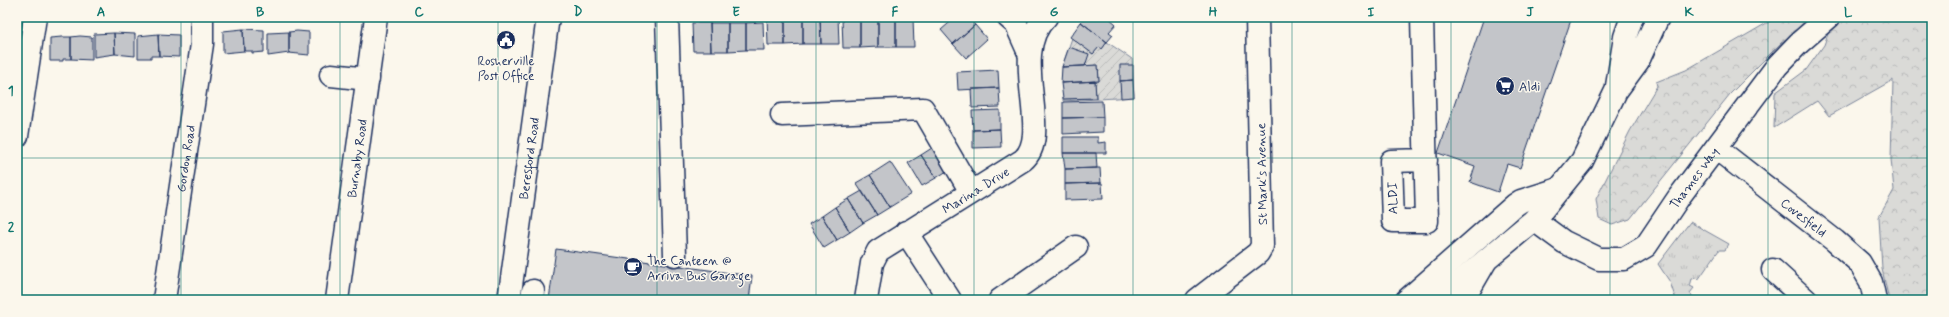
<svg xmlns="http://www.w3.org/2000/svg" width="1949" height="317" viewBox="0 0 1949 317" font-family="Mynerve,sans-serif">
	<defs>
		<pattern id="grass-tufts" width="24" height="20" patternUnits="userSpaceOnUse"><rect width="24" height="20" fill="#dadad7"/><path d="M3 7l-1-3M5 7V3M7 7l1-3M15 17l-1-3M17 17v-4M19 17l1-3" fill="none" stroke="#babbbb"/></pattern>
		<pattern id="forest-crowns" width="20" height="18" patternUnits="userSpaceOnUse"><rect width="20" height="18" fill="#dadad7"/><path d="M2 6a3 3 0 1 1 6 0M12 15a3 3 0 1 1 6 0" fill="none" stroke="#babbbb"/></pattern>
		<pattern id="garden-furrows" width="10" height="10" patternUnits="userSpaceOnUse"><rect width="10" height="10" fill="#dadad7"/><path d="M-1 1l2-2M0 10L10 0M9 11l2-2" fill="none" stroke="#babbbb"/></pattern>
	</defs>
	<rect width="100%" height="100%" fill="#fbf7ec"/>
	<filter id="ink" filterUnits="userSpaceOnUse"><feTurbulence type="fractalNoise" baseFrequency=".025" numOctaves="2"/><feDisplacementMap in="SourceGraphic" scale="8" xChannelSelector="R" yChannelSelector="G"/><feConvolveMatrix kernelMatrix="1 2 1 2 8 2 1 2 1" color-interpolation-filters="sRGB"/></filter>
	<g filter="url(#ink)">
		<!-- grass -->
		<path fill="url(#grass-tufts)" stroke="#7a849a" d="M1690,222L1729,244L1725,250H1719L1698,280L1696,278L1692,279L1690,286L1694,288L1690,293L1695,300H1676L1670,282L1658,264Z"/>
		<!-- forest -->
		<path fill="url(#forest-crowns)" stroke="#7a849a" d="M1777,17H1814L1781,43L1730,94L1630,219L1612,225L1599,219L1596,199L1630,131L1657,86L1656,82L1686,70Z
			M1834,17H1932V300H1889L1882,269L1879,217L1894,190L1891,159L1893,80L1829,116L1817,101L1774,128L1775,93L1806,70L1824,45Z"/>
		<!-- garden -->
		<path fill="url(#garden-furrows)" stroke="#7a849a" d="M1072,38L1093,54L1099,47L1102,49L1107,42L1132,59L1134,97L1063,101V99L1096,98L1095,81H1099L1098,65L1062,67Z"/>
		<!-- building -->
		<path fill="#c3c5c9" stroke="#1b2f5e" d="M767,17H785V45H768Z
			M785,17H803V44L785,45Z
			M803,17H820L821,44H803Z
			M820,17H838L839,44H821Z
			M956,17H968L975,25L953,44L941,30Z
			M1085,17H1110L1109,18L1116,24L1109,32L1113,35L1107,42L1081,22Z
			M1484,17H1572L1520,168L1507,164L1498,192L1470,182L1475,166L1438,153Z
			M913,18L914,47H896V19Z
			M842,19H860V48H843Z
			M860,19H878V47L860,48Z
			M878,19H896V47H878Z
			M763,22L764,50H746V23Z
			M1081,22L1107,42L1102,49L1099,47L1093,54L1070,37Z
			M692,23H710L711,51H693Z
			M710,23H728V51H711Z
			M728,23H746V50L728,51Z
			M975,25L987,39L966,58L953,44Z
			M243,29L244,51L223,53V31Z
			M243,29L264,30V52L252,53V51H244Z
			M297,31L309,32V55L289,53V32Z
			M289,32V53L268,56V33Z
			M114,33L115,54L94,57V34Z
			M114,33L135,34V56L115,54Z
			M158,34L159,56H151V58H138V36Z
			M158,34L179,35V57L159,56Z
			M80,36L92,37V60L71,59V37Z
			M62,37H71V59H63V61H50V38Z
			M1069,47L1089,54L1085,66L1062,67Z
			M1098,65L1099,81L1061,83L1062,67Z
			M1120,65H1133V80L1120,81Z
			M998,70L999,88L958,90L957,72Z
			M1133,80L1134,97L1121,98L1120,81Z
			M1095,81L1096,98L1063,99L1061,83Z
			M999,88L1000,107L972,108L971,89Z
			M1102,101L1103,117L1063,118V102Z
			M1000,110V129L973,130L972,111Z
			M1103,117V132L1063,134V118Z
			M1000,129L1001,147L973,148V130Z
			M1063,137H1098V143L1106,142V153H1063Z
			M935,146L950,169L936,178L921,155Z
			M1063,153H1096L1097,168L1065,169Z
			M921,155L936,178L922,186L908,163Z
			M890,162L911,194L890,207L870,175Z
			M1100,168L1101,183L1065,184V169Z
			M870,175L890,207L877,215L856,183Z
			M1102,183L1103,199L1065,200V184Z
			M862,191L877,215L863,223L848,199Z
			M848,199L863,223L850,232L835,207Z
			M835,207L850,232L837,240L822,216Z
			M822,216L837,240L824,248L809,224Z
			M556,249L752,276L749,300H549Z"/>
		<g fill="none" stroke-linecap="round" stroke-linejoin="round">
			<defs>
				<g id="minor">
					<path d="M667,17L675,255"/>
					<path d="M1008,17L1016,24L1029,53"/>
					<path d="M1422,17L1427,221H1393L1391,161L1426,160"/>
					<path d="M331,75L368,79"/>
					<path d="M782,115L923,109L971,192"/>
					<path d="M17,136L35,17"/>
					<path id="s1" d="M1716,148L1835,241L1860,263L1871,282L1875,300"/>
					<path id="s2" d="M1534,220L1564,242L1599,259H1624L1646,246L1679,197L1777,66L1799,43L1829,17"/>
					<path d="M906,232L950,300"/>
					<path d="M1773,270L1806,300"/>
					<path id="s3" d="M164,300L202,44V17"/>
					<path id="s4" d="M337,300L376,17"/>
					<path id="s5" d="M509,300L548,17"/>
					<path d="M532,300L533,291"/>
					<path id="s6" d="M866,300L872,263L878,251L1023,160C1054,134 1007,54 1046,17"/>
					<path d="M1000,300L1076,247"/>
					<path d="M1197,300L1258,253L1262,246L1257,17"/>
					<path d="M1407,300L1515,205L1521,201L1559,189"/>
					<path d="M1463,300L1485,262"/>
				</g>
				<path id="major" d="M1617,86L1625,37L1632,17
					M1438,300L1534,220L1582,161L1616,91L1638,61L1658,17"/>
			</defs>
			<!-- minor casing -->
			<use href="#minor" stroke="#1b2f5e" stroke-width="25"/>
			<!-- major casing -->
			<use href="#major" stroke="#1b2f5e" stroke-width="25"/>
			<!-- minor -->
			<use href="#minor" stroke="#fbf7ec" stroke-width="22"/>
			<!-- major -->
			<use href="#major" stroke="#fbf7ec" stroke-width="22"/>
		</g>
	</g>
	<!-- grid -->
	<path fill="none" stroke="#0f766e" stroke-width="1" stroke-opacity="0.55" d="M181,17V300M340,17V300M498,17V300M657,17V300M816,17V300M974,17V300M1133,17V300M1292,17V300M1451,17V300M1610,17V300M1768,17V300M17,158H1932"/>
	<!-- icons -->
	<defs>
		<symbol id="civic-disc" viewBox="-11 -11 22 22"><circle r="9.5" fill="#1b2f5e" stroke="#fbf7ec"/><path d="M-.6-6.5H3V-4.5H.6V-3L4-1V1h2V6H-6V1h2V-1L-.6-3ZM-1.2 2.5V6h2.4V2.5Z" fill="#fff"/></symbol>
		<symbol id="supermarket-disc" viewBox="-11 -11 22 22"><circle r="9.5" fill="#1b2f5e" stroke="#fbf7ec"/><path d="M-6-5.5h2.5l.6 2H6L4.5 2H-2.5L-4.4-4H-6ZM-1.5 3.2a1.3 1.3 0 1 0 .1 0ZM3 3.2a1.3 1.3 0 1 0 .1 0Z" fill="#fff"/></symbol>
		<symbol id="cafe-disc" viewBox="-11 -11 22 22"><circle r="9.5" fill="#1b2f5e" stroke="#fbf7ec"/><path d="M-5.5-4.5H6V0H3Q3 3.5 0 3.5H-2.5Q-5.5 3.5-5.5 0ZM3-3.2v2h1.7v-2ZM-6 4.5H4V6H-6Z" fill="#fff"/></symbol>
	</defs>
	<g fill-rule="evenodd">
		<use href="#civic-disc" x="495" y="29" width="22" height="22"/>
		<use href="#supermarket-disc" x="1494" y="75" width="22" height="22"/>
		<use href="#cafe-disc" x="622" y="256" width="22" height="22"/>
	</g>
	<g text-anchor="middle" stroke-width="3" stroke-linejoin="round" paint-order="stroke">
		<!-- poi labels -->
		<g font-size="13" fill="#1b2f5e" stroke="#fbf7ec" text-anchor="start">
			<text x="506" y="65" text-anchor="middle">Rosherville<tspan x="506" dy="15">Post Office</tspan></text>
			<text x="1519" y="91">Aldi</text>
			<text x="647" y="265">The Canteen @<tspan x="647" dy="15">Arriva Bus Garage</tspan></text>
		</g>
		<!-- street labels -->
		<g font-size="13" fill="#1b2f5e" stroke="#fbf7ec">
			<text dy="5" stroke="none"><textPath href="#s3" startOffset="143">Gordon Road</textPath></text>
			<text dy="5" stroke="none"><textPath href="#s4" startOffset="143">Burnaby Road</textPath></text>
			<text dy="5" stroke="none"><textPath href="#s5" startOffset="143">Beresford Road</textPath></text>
			<text transform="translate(1261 174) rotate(-91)" y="5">St Mark's Avenue</text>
			<text dy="5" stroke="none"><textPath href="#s2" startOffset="210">Thames Way</textPath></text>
			<text dy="5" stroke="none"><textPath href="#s6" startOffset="166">Marina Drive</textPath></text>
			<text transform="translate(1392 198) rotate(-91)" y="5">ALDI</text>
			<text dy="5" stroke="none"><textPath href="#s1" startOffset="112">Covesfield</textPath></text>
		</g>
	</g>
	<!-- margin -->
	<rect width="1949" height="317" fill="none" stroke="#fbf7ec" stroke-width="44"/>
	<rect x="22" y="22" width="1905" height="273" fill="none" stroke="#0f766e" stroke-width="1.5"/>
	<g font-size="13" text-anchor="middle" font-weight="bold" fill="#0f766e">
		<text x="101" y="16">A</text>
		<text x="260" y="16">B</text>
		<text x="419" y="16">C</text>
		<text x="578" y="16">D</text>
		<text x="736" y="16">E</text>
		<text x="895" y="16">F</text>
		<text x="1054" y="16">G</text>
		<text x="1213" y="16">H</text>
		<text x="1371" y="16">I</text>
		<text x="1530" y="16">J</text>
		<text x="1689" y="16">K</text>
		<text x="1848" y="16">L</text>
		<text x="11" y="95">1</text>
		<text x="11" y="231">2</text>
	</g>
</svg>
